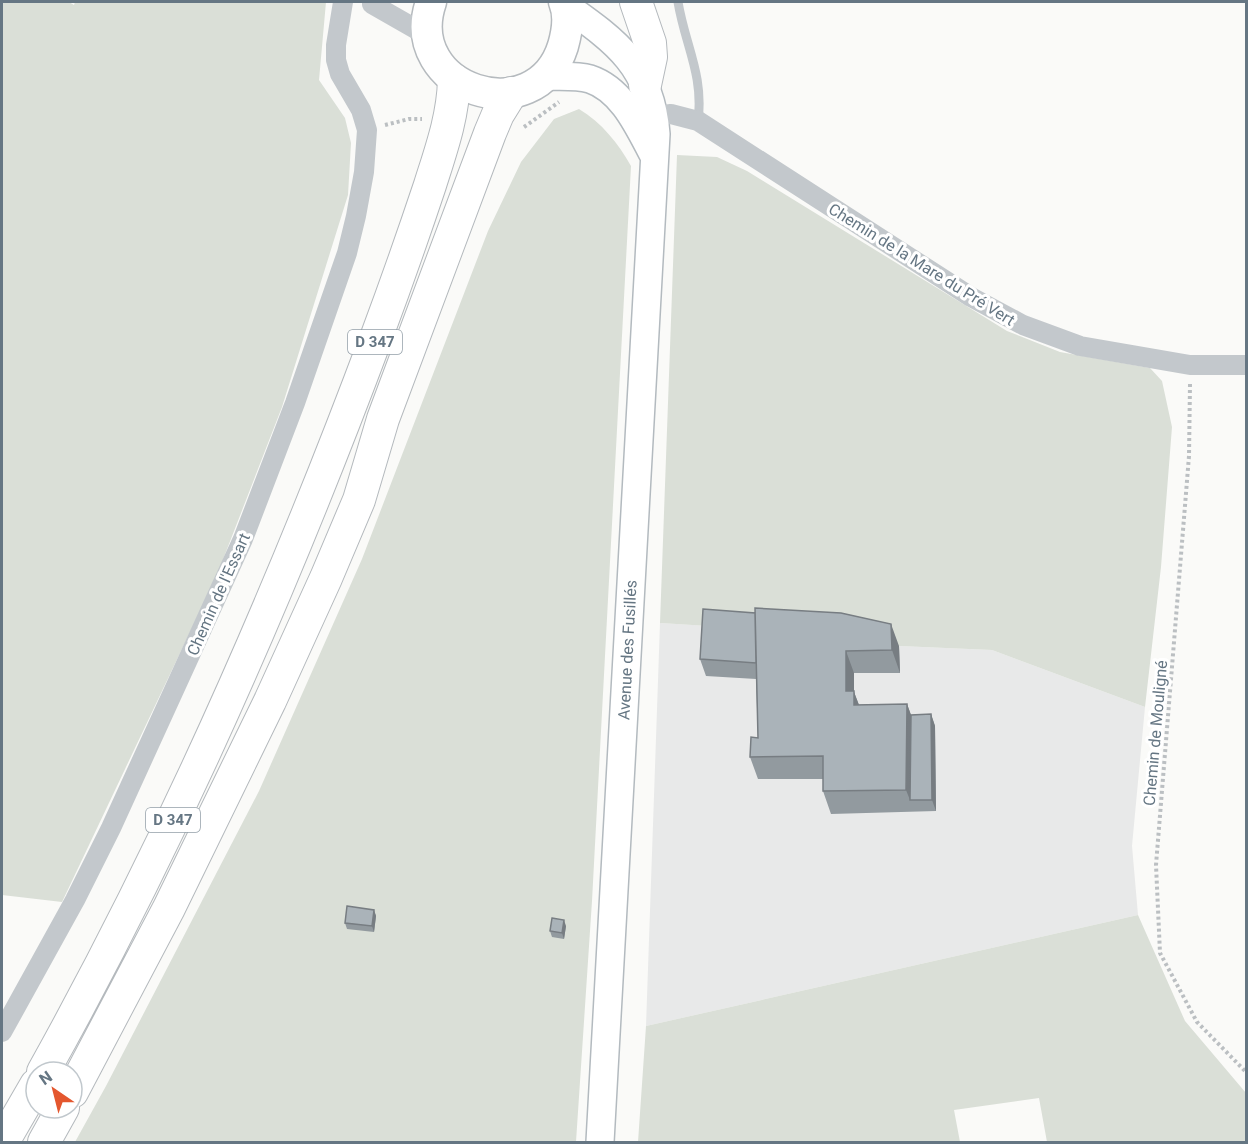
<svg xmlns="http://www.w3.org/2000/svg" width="1248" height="1144" viewBox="0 0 1248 1144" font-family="Roboto,sans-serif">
	<rect width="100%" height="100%" fill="#fafaf8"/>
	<!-- built -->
	<path fill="#e8e9e9" d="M660,623L709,626L899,646L992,650L1145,707L1132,846L1138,915L646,1026Z"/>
	<!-- green -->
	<path fill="#dadfd7" d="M2,2H69L74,5L75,2H326L319,80L345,118L351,143L348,195L282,407L217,575L62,902L2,895Z
		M579,109C602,123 618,143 631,166L592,901L576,1142H75L106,1086L259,791L362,559L488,231L521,162L554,119Z
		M677,155L717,157L747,171L1007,331L1060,352L1150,368L1162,381L1172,427L1161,567L1145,707L992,650L899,646L849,635L660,623Z
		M1138,915L1185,1021L1246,1093V1142H1047L1039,1098L954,1110L960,1142H638L646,1026Z"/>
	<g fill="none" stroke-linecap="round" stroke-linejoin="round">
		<defs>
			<path id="secondary" d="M566,6C617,42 651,67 656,134L600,1142
				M544,76C559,77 576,75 590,79C623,90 639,128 654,156"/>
			<path id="primary" d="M431,2C401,90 536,133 563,46C567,32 570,16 564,2"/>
			<path id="trunk" d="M636,2L650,43L651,57L645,85
				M43,1072C174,837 282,590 376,338C395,287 413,236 430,185C441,150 453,117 454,80
				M72,1092L169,908L270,701L326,578L359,500L383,419L490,133L498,114L511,93
				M3,1142L36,1085
				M44,1142L63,1108"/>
		</defs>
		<!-- secondary casing -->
		<use href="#secondary" stroke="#b3babf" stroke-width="30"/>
		<!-- primary casing -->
		<use href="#primary" stroke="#b5babe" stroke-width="33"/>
		<!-- trunk casing -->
		<use href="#trunk" stroke="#b4b9bd" stroke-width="34"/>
		<!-- path -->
		<path stroke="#bbbfc2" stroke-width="4" stroke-dasharray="3 3" stroke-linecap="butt" d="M385,125L409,119H422
			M524,127L559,102
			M1190,384L1189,456L1156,865L1160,953L1197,1022L1246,1072"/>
		<!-- service -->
		<path stroke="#c3c8cc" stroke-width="9" d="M678,2C685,45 704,75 698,121"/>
		<!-- minor -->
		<path stroke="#c3c8cc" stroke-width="20" d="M372,4L428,36
			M640,118L671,114L698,121L971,297L1023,325L1080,346L1190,365H1246
			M2,1032L75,900L111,828L243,539L295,403L347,253L356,216L364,172L367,130L361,110L340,74L336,60V45L343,2"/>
		<!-- secondary -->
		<use href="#secondary" stroke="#fff" stroke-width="27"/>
		<!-- primary -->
		<use href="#primary" stroke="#fff" stroke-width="30"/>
		<!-- trunk -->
		<use href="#trunk" stroke="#fff" stroke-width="32"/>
	</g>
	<!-- wall -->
	<path fill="#929a9f" d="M899,646L900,673H854V692L859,705L907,704L911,715L931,714L935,726L936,811L831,814L823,791V779H758L750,757L758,738L756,679L706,676L700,659Z
		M374,910L376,916L374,932L347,929L345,923Z
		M566,926L564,939L552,937L550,931Z"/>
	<!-- shaded-wall -->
	<path fill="#777d82" d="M891,624L899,646L900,673L892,650Z
		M846,651L854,673V692L862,713L854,706L846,691Z
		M907,704L915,726L910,800L906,790Z
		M931,714L935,726L936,811L932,800Z
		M374,910L376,916L374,932L372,926Z
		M564,920L566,926L564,939L562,933Z"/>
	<!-- building -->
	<path fill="#aab3b9" stroke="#777d82" stroke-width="1.5" d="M755,608L841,613L891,624L892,650L846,651V691H854V705L907,704L906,790L823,791V756L750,757L751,737L758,738Z
		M703,609L755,613L756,663L700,659Z
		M931,714L932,800H910L911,715Z
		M347,906L374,910L372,926L345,923Z
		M552,918L564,920L562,933L550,931Z"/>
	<g text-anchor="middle" stroke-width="6" stroke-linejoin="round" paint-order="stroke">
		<!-- shield labels -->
		<g fill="#fff" stroke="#939fa8" stroke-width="1.5">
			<rect x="348" y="330" width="54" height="24" rx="4.5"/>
			<rect x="146" y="808" width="54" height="24" rx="4.5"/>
		</g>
		<g font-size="15" font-weight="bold" fill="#657683">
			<text x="375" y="347">D 347</text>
			<text x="173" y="825">D 347</text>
		</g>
		<!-- street labels -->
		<g font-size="16" fill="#657683" stroke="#fff">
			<text transform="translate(922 264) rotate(32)" y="6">Chemin de la Mare du Pré Vert</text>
			<text transform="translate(218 594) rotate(-66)" y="6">Chemin de l'Essart</text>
			<text transform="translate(627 650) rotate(-87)" y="6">Avenue des Fusillés</text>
			<text transform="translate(1155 733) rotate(-85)" y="6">Chemin de Mouligné</text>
		</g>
	</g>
	<!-- border -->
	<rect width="1248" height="1144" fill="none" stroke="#657683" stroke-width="6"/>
	<!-- north arrow -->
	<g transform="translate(54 1090) rotate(325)"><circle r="28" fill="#ffffff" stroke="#c1c8cd" stroke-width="1.5"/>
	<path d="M0-4.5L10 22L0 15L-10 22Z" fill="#e4572e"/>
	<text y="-9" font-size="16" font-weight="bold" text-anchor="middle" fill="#657683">N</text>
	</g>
</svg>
